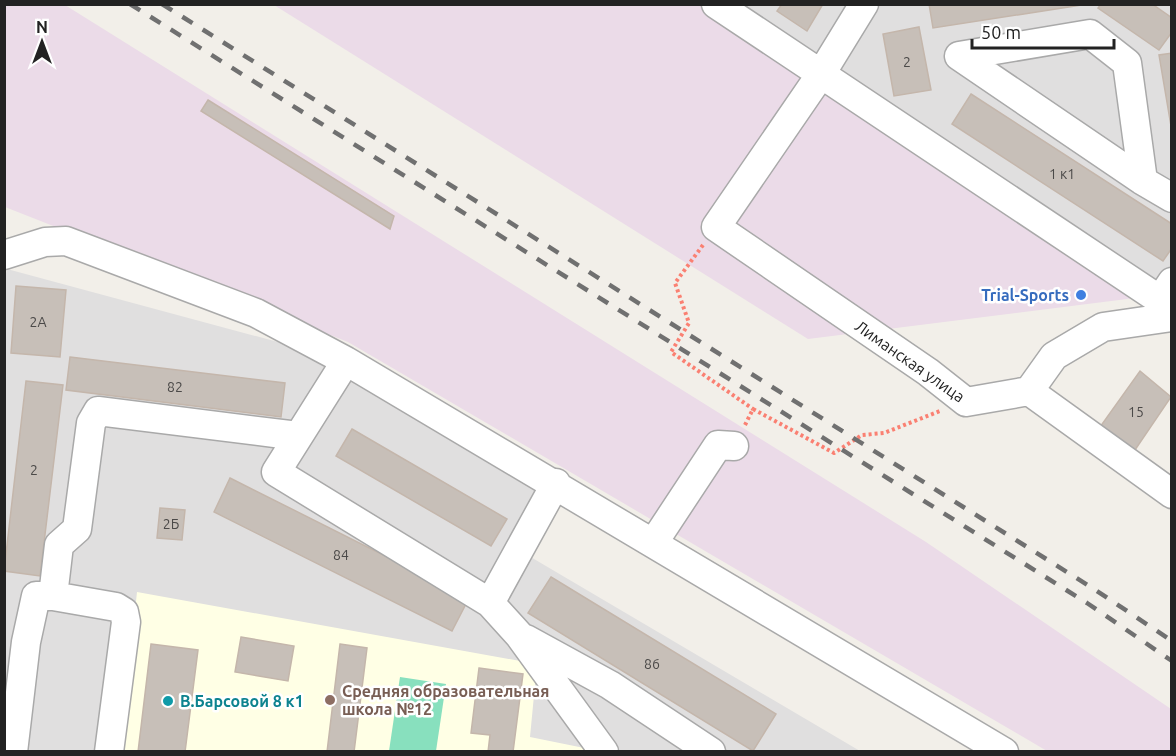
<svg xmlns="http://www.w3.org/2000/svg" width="1176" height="756" viewBox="0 0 1176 756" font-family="Ubuntu,sans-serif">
	<rect width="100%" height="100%" fill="#f2efe9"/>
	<!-- residential -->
	<path fill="#e0dfdf" d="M707,5H1171V292Z
		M7,269L300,348L539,487L512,546L860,751L5,752L4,282Z"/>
	<!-- industrial -->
	<path fill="#ebdbe8" d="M4,5H65L926,542L1171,709V751H1047L348,342L5,207Z
		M274,5H707L1135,298L808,339Z"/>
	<!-- education -->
	<path fill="#ffffe5" d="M137,592L537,664L530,737L599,751L120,752Z"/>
	<!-- pitch -->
	<path fill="#88e0be" d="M400,677L446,684L436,751H389Z"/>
	<!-- building -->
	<path fill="#c7bfb8" stroke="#c4b6ab" stroke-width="1.5" d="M782,4H823L807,31L777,11Z
		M929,4H1088L933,28Z
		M1101,4H1152L1172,18V32L1159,50L1098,8Z
		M919,27L931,90L894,96L883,34Z
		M1172,53V132L1159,55Z
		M971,94L1172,224V248L1163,261L952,124Z
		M208,100L394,216L390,229L201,111Z
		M16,286L66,290L60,357L11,353Z
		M70,357L285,383L281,417L66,390Z
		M1140,371L1171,397L1135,450L1100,427Z
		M26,381L63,385L40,576L4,571Z
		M352,429L507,519L491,546L336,456Z
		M230,478L469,598L452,631L214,512Z
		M160,508L185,510L182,540L157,538Z
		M551,577L776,714L753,751L528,613Z
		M241,637L294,646L288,681L235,672Z
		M151,644L198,650L185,752H138Z
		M340,644L367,648L354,752H327Z
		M479,668L523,674L513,752H488L490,735L471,733Z"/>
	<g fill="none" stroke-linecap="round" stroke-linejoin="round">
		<defs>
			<path id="minor" d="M716,4L1160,300L1172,282
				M864,4L821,74L716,227L928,372L966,402L1029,391L1172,494
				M1143,181L1127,63L1090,34L959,56L1143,181L1172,198
				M4,255L45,242L66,241L256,313L346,361L1004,752
				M346,361L276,472L490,603
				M1029,391L1054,356L1103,327L1172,317
				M556,483L490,603L519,635L604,752
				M654,542L718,445L734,446
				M53,596L116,607L124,612L126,622L109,752
				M526,639L610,685L711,752
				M13,752L26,642L36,596H53L59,545L77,529L91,423L98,411L298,436"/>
		</defs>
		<!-- minor casing -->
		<use href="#minor" stroke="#a9a9a9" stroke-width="31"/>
		<!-- path -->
		<path stroke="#fa8072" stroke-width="4" stroke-dasharray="3 3" stroke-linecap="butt" d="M703,245L675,283L689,323L671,352L753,409
			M745,425L753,409L834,453L862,435L884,433L940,411"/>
		<!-- minor -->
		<use href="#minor" stroke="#fff" stroke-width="28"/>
		<!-- rail -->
		<path stroke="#707070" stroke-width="4.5" stroke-dasharray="12 12" stroke-linecap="butt" d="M130,4L1087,603L1172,661
			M162,4L1094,589L1172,641"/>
	</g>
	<!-- markers -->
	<circle fill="#3f7fe0" stroke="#fff" stroke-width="2" cx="1081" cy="295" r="6"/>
	<circle fill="#8d6e63" stroke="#fff" stroke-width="2" cx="330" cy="700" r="6"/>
	<circle fill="#0f9aa8" stroke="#fff" stroke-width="2" cx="168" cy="701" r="6"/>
	<g text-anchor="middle" stroke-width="5" stroke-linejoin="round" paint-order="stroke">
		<!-- number labels -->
		<g font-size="14" fill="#4b4948">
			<text x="907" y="67">2</text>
			<text x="1062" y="179">1 к1</text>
			<text x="38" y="327">2А</text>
			<text x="175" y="392">82</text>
			<text x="1136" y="417">15</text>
			<text x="34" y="475">2</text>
			<text x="171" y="529">2Б</text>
			<text x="341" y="560">84</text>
			<text x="652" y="669">86</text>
		</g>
		<!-- shop labels -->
		<g font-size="16" font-weight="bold" fill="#366cbe" stroke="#fff" text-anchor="end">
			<text x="1069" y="301">Trial-Sports</text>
		</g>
		<!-- street labels -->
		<g font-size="16" fill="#222" stroke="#fff">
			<text transform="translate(910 361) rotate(35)" y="6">Лиманская улица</text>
		</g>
		<!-- education labels -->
		<g font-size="16" font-weight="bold" fill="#785e54" stroke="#fff" text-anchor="start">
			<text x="342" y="697">Средняя образовательная<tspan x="342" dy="18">школа №12</tspan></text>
		</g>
		<!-- culture labels -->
		<g font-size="16" font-weight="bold" fill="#0d838f" stroke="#fff" text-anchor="start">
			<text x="180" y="707">В.Барсовой 8 к1</text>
		</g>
	</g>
	<!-- border -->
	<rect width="1176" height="756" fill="none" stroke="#222222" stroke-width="12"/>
	<!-- north arrow -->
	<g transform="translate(42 42)" stroke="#ffffff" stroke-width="4.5" paint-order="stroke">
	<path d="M0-4.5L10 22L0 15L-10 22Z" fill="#222222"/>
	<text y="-9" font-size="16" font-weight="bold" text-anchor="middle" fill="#222222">N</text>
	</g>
	<!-- scale -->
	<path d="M972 39v9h142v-9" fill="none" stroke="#222222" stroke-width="3"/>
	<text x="981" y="39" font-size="18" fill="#222222" stroke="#ffffff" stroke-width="4.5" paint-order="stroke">50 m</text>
</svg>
